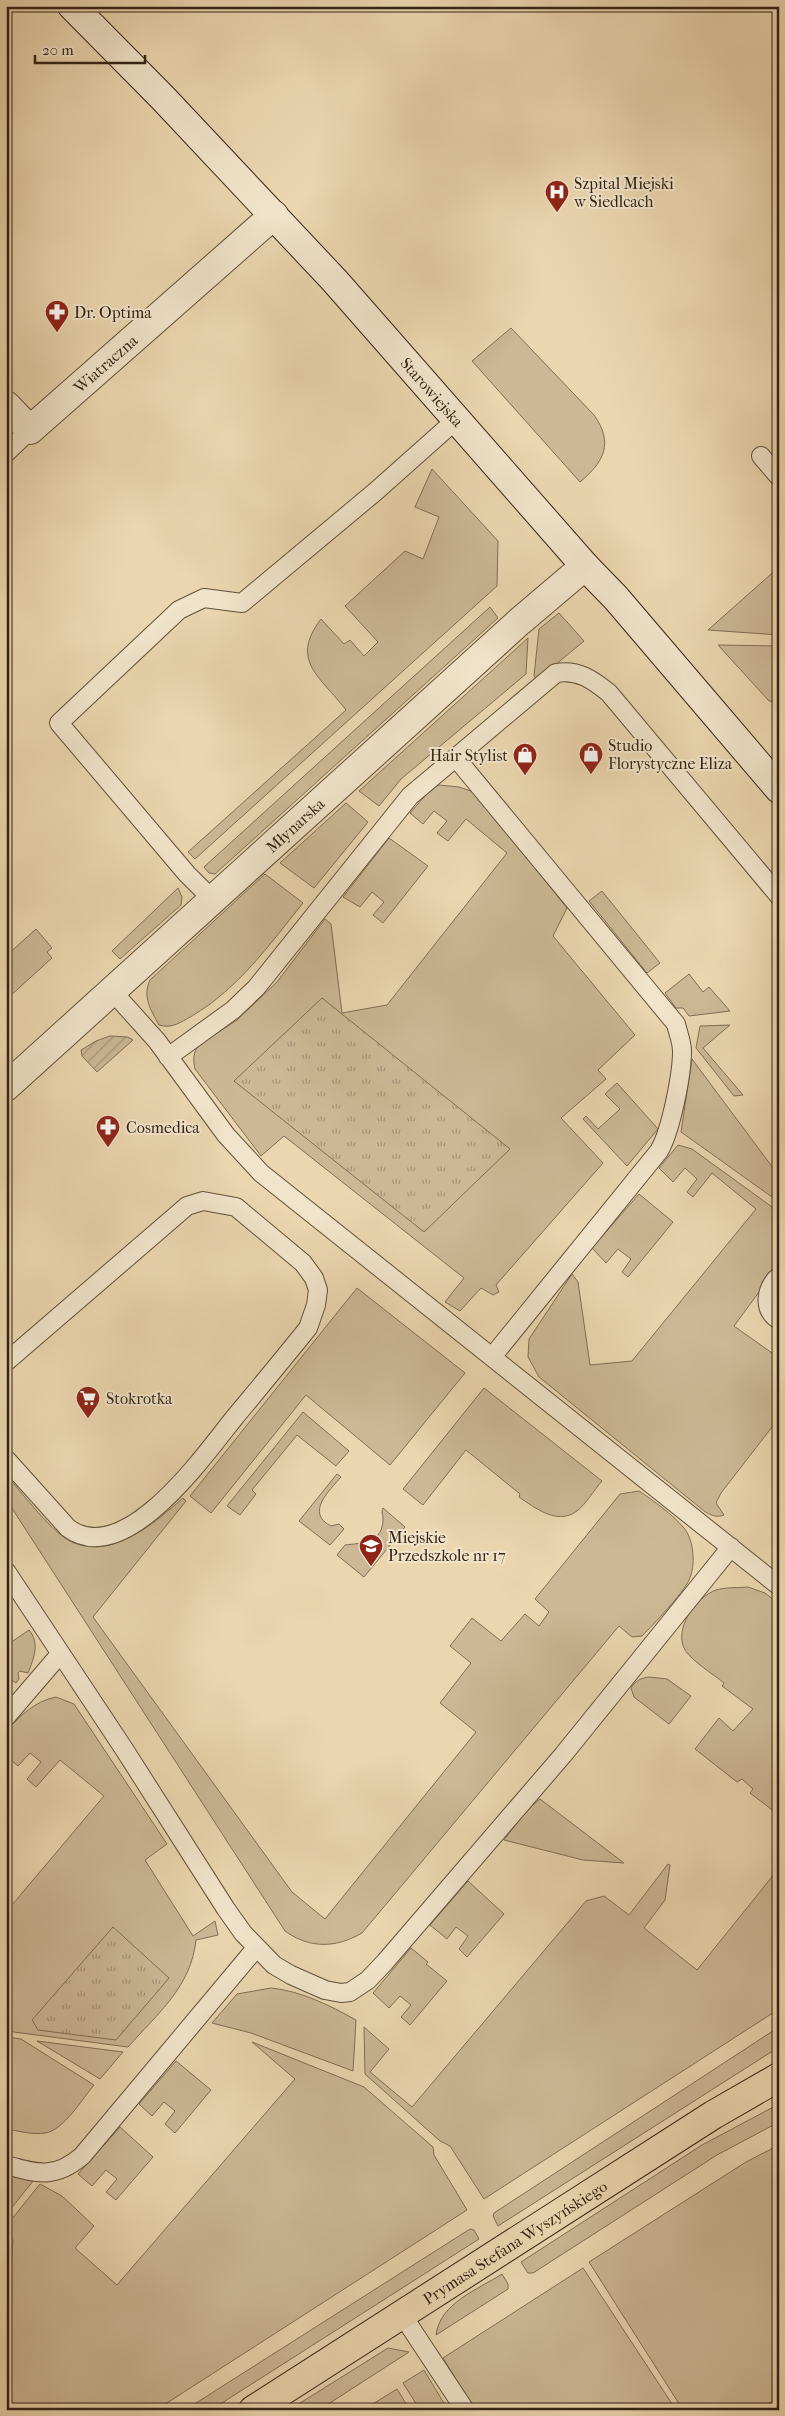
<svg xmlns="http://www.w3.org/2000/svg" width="785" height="2416" viewBox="0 0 785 2416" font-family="'IM FELL French Canon',serif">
	<defs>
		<pattern id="park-tufts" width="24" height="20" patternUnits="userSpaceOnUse" patternTransform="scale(1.25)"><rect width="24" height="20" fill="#ccb895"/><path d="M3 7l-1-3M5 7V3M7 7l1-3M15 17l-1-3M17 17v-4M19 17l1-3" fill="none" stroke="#a69579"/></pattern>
		<pattern id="garden-furrows" width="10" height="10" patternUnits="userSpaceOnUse" patternTransform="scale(1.25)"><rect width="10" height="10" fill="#ccb895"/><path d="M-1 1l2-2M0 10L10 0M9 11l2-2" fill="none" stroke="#a69579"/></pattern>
	</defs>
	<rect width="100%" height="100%" fill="#ebd6af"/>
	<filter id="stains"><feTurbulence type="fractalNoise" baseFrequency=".004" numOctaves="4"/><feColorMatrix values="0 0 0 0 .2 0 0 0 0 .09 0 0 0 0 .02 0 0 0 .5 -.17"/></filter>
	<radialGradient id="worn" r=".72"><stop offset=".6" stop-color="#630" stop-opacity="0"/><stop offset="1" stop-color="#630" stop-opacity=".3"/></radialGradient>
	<!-- grass -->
	<path fill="#ccb895" stroke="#806e56" d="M511,328L594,415C614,443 604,462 580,482L472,361Z
		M432,469L498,541L497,586L195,859L188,852L346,710C321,677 289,661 321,619L344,644L350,640L364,656L378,642L345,606L405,551L423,559L439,517L415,507Z
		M779,566V635L708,630L779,567Z
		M490,607L498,618L215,874L209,873L204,867Z
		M559,613L584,641L537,680L534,676L539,629Z
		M528,638L526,674L401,779L379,806L359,791Z
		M718,645L779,646V702L769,701Z
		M439,785L459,787L474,792L567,908L553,936L635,1035L598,1070L606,1079L561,1118L603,1163L496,1285L499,1292L493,1295L481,1288L460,1311L445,1302L464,1278L284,1136L261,1156L195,1069C193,1060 193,1052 199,1045L237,1020L277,982L325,919L331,924L342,1013L387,1005L507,853L466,819L448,841L437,833L447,821L434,811L423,824L410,813L433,787Z
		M346,803L368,822L314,888L280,863Z
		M389,838L428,866L383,923L373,915L384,902L372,892L360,907L343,897Z
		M265,874L303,903C269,945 239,988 192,1016C181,1022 172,1029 159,1025C151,1010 142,997 150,980Z
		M178,888L182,897L181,905L120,959L112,951Z
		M602,891L660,963L647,973L589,901Z
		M36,929L52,948L47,952L52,958L9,997L6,994V956Z
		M689,974L703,992L709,987L730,1011L689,1016L683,1008H676L665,993Z
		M730,1025L703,1048L743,1095L734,1096L696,1048L700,1026Z
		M692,1059L779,1176V1202L681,1132Z
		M617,1083L658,1129L627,1166L583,1119L586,1116L598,1129L620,1109L605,1094Z
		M678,1145L692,1149L779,1212V1265L734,1326L779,1358V1418L721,1493L716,1503L724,1515C712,1520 702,1509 693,1502L539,1377L528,1357L529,1339L572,1274L578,1282L590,1365L632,1361L756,1209L712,1173L693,1197L687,1192L697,1179L685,1168L673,1182L659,1168Z
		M639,1194L673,1222L628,1277L622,1272L631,1259L618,1249L606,1263L592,1248Z
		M357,1288L465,1373L390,1465L306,1395L211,1513L190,1496Z
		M484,1388L602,1481C594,1490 586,1504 577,1511C557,1526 534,1507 519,1497L520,1494L466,1450L423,1505L403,1489Z
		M303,1412L349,1451L336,1466L297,1435L252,1490L256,1494L240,1515L227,1506Z
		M337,1474L341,1477C329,1491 305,1513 331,1526L339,1524L344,1529L330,1545L299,1521Z
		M6,1475C22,1492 54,1536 74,1543C115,1559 155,1522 183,1498L186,1501L93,1617L292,1892L325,1919L476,1732L440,1703L471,1663L450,1646L472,1618L501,1641L525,1614L539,1626L549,1612L535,1599L620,1494L639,1491C654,1501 672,1514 684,1528C694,1540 696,1566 689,1580C683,1593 654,1624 642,1636L632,1637L619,1626L362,1933C336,1948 310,1949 285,1931L6,1499Z
		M383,1508L405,1527L364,1577L337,1555L345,1545C362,1543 383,1543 383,1519C383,1514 381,1512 383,1508Z
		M748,1587L765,1593L779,1604V1815L750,1793L753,1789L742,1779L737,1782L695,1749L719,1718L733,1731L753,1709L722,1686L724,1683C712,1673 694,1663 685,1650C673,1629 696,1597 716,1590C726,1587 738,1588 748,1587Z
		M29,1630C40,1643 34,1658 28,1673L20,1671L18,1673L19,1679L16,1683L6,1676V1638L10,1643Z
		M649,1677L667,1679L691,1696L669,1724L634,1697L631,1688C635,1681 641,1678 649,1677Z
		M56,1697L74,1704L167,1844L145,1860L193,1936L215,1921L218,1935L196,1940C191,1987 158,2013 128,2047L6,2031V1912L104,1796L60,1760L36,1787L27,1779L41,1762L30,1753L18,1766L6,1756V1731C20,1716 35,1701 56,1697Z
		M540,1799L624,1863L583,1860L504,1840L527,1810Z
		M668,1864L670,1865L665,1900L644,1928L697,1970L779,1868V2009L484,2199L450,2146L440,2141L365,2074L364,2027L389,2049L370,2072L412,2107L586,1901L604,1896L629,1915Z
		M468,1881L504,1914L467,1957L459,1949L468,1936L456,1927L447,1939L430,1925Z
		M411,1948L428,1962L426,1964L447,1981L410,2025L401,2017L411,2005L400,1996L389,2008L373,1993Z
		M271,1988C301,1991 329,2005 356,2020L353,2071L251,2033L212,2023L237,1994Z
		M779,2027V2047L498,2226L493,2216L494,2213Z
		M6,2037L21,2039L94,2085C83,2098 63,2131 45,2133C32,2135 19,2131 6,2129Z
		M37,2041L123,2052L100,2079Z
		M252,2042L364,2087L433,2147L434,2155L467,2210L156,2410H6V2260L9,2256L12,2258L13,2240L7,2225L40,2184L62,2196L94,2226L75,2248L117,2285L295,2079Z
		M176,2061L211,2090L175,2133L165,2124L175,2111L164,2102L152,2116L139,2104Z
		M779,2104V2122L717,2155L533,2273H528L521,2262L702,2145Z
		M120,2127L153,2157L116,2200L106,2192L117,2179L106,2170L92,2186L78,2174Z
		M779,2145V2397L758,2410H683L589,2262L746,2162Z
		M6,2175L33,2181L6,2215Z
		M470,2229L474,2230L479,2239L211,2410H185Z
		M583,2268L676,2410H475L443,2358Z
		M502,2274L508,2284V2289L436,2335C440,2303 477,2290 502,2274Z
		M388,2348L409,2352L319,2410H289Z
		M424,2370L448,2410H420L403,2383Z
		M397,2389L410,2410H363Z"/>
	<!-- park -->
	<path fill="url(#park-tufts)" stroke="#806e56" d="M322,998L510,1149L424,1232L234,1081Z
		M113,1927L169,1978L116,2040L38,2030L32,2020Z"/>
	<!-- garden -->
	<path fill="url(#garden-furrows)" stroke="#806e56" d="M110,1036L128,1037L133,1040L97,1072L82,1056L81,1050L96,1041Z"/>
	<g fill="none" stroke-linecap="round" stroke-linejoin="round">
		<defs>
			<path id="lane" d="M6,453L30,430
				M761,456L779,477
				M456,758L676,1024C678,1033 682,1042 682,1051C682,1074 671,1131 659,1151L492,1357
				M212,899L187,874L59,723L179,610L204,598L242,603L375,492L457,419
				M113,992L157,1041L226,1135L261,1173L779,1586
				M168,1057L233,1010L256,988L410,796L556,673C578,669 593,680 609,693L779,896
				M6,1362L187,1206L203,1201L236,1207L303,1263L314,1278L318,1290L316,1305L308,1328C284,1358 259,1388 235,1417C205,1454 125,1570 68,1528L6,1459
				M6,1571L124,1749L226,1909L243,1933L274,1965L291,1975L325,1990L341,1993L350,1992L368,1980L385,1962L563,1755L731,1547
				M6,1717L60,1654
				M6,2165C38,2174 55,2179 82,2156L256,1948
				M401,2313L465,2410"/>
			<g id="street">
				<path id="s1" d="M6,405L30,430L274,215"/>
				<path id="s2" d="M6,1087L519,622L585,566"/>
				<path d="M779,1283C772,1292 769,1306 779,1314"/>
			</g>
			<g id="secondary">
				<path id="s3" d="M72,6L163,98L335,281L585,566L616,598L779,789"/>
			</g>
			<g id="primary">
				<path id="s4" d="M253,2410L713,2115L779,2077"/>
			</g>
		</defs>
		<!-- lane casing -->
		<use href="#lane" stroke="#62503c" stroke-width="20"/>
		<!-- street casing -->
		<use href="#street" stroke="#62503c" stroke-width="30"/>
		<!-- secondary casing -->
		<use href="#secondary" stroke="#342316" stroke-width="30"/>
		<!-- primary casing -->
		<use href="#primary" stroke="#342316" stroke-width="30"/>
		<!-- lane -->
		<use href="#lane" stroke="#f2e4cb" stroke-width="18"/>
		<!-- street -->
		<use href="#street" stroke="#f2e4cb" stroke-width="28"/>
		<!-- secondary -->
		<use href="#secondary" stroke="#f2e4cb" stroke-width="28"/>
		<!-- primary -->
		<use href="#primary" stroke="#ebd6af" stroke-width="28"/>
	</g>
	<!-- icons -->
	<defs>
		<symbol id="hospital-pin" viewBox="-11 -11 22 30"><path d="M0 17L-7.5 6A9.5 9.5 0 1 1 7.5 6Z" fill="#8f2418" stroke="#f2e4cb"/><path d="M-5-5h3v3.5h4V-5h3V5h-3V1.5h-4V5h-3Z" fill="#fff"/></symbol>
		<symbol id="pharmacy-pin" viewBox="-11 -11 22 30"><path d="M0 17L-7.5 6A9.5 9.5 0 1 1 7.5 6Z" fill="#8f2418" stroke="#f2e4cb"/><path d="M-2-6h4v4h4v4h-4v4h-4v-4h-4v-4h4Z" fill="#fff"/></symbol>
		<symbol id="shop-pin" viewBox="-11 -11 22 30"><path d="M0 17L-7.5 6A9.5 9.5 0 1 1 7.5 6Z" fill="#8f2418" stroke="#f2e4cb"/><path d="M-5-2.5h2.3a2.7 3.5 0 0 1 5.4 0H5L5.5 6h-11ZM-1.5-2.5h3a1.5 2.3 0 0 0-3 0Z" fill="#fff"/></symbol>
		<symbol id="supermarket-pin" viewBox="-11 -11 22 30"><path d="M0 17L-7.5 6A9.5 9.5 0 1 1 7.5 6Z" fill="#8f2418" stroke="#f2e4cb"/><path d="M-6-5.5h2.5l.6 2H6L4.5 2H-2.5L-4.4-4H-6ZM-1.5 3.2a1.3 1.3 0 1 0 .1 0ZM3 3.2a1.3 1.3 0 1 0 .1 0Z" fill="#fff"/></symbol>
		<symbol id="school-pin" viewBox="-11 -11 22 30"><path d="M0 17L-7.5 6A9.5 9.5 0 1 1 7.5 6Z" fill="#8f2418" stroke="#f2e4cb"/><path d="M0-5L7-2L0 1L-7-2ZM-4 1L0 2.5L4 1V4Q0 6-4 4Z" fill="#fff"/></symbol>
	</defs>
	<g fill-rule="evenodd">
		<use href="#hospital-pin" x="543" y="178" width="28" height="38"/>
		<use href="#pharmacy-pin" x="43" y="298" width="28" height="38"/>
		<use href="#shop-pin" x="577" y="740" width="28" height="38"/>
		<use href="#shop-pin" x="511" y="741" width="28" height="38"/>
		<use href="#pharmacy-pin" x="94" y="1113" width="28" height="38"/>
		<use href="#supermarket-pin" x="74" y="1384" width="28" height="38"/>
		<use href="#school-pin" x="357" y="1532" width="28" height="38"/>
	</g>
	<g text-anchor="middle" stroke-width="4" stroke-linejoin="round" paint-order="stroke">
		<!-- poi labels -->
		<g font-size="16" fill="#342316" stroke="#f2e4cb" text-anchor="start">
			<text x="574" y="189">Szpital Miejski<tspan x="574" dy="18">w Siedlcach</tspan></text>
			<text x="74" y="318">Dr. Optima</text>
			<text x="608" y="751">Studio<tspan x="608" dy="18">Florystyczne Eliza</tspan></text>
			<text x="508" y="761" text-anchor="end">Hair Stylist</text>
			<text x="126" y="1133">Cosmedica</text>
			<text x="106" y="1404">Stokrotka</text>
			<text x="388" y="1543">Miejskie<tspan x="388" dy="18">Przedszkole nr 17</tspan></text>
		</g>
		<!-- street labels -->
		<g font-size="16" fill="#342316" stroke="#f2e4cb">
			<text dy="6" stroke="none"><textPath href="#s1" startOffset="135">Wiatraczna</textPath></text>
			<text dy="6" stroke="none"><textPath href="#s3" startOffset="528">Starowiejska</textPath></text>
			<text dy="6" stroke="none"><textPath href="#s2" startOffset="390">Młynarska</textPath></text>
			<text dy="6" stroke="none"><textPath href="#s4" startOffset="311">Prymasa Stefana Wyszyńskiego</textPath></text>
		</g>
	</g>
	<!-- margin -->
	<rect width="785" height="2416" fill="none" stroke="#ebd6af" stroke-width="25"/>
	<rect x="8" y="8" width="770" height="2401" fill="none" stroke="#342316" stroke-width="2.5"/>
	<rect x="12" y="12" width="760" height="2391" fill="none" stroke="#342316"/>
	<!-- scale -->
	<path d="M35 55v8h110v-8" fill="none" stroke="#342316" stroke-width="2.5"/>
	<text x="42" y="55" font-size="15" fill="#342316" stroke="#f2e4cb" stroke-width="4" paint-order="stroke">20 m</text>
	<rect width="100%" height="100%" filter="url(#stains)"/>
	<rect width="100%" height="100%" fill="url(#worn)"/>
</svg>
